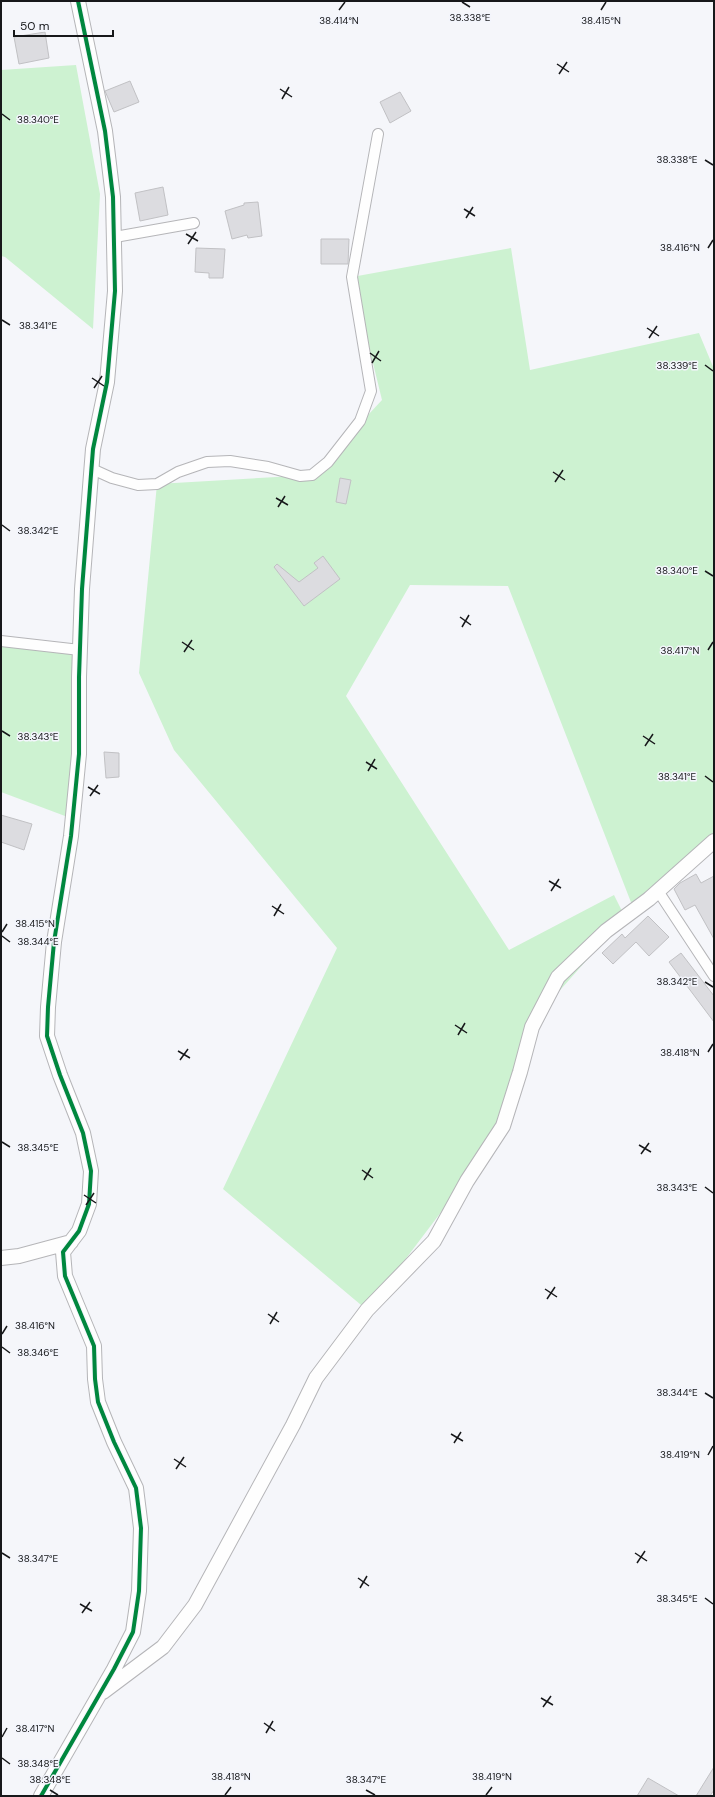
<svg xmlns="http://www.w3.org/2000/svg" width="715" height="1797" viewBox="0 0 715 1797" font-family="'DM Sans',sans-serif">
	<rect width="100%" height="100%" fill="#f5f6fa"/>
	<!-- green -->
	<path fill="#cdf2d1" d="M76,65L100,194L93,329L5,257L1,256V70Z
		M511,248L530,370L699,333L714,369V839L634,910L508,586L410,585L346,696L509,950L614,895L625,917L538,1015L485,1154L367,1310L223,1189L337,948L174,750L139,673L157,484L312,475L382,400L352,277Z
		M1,642L80,650L73,819L1,792Z"/>
	<!-- building -->
	<path fill="#dcdce0" stroke="#c1c1c4" d="M45,32L49,58L19,64L14,37Z
		M130,81L139,102L114,112L105,91Z
		M400,92L411,111L390,123L380,102Z
		M163,187L168,215L140,221L135,193Z
		M258,202L262,236L248,238L247,235L232,239L225,211L244,205V203Z
		M321,239H349L348,264H321Z
		M196,248L225,249L223,278H209V273L195,272Z
		M340,478L351,480L346,504L336,502Z
		M323,556L340,579L304,606L274,567L277,564L299,582L318,568L314,563Z
		M104,752L119,753V777L106,778Z
		M1,815L32,824L24,850L1,842Z
		M696,874L701,883L714,876V939L695,905L685,910L674,889L680,883Z
		M648,916L669,937L649,956L636,942L613,964L602,953L622,934L625,938Z
		M681,953L714,996V1022L669,962Z
		M714,1767V1790L710,1796H696Z
		M648,1778L679,1796H637Z"/>
	<g fill="none" stroke-linecap="round" stroke-linejoin="round">
		<defs>
			<path id="street" d="M115,237L194,223
				M92,469L112,478L138,485L157,484L178,472L207,462L230,461L268,467L300,476L312,475L328,462L360,421L371,391L352,277L378,134
				M1,641L80,650
				M658,891L714,976"/>
			<path id="secondary" d="M1,1258L19,1256L71,1242
				M103,1692L163,1647L195,1605L293,1425L316,1378L367,1310L434,1241L467,1181L503,1126L520,1072L532,1027L558,977L606,931L649,899L714,841
				M41,1796L114,1669L133,1632L139,1591L141,1528L136,1488L114,1442L98,1402L95,1379L94,1346L65,1276L63,1252L79,1231L89,1204L91,1171L83,1133L60,1075L47,1036L48,1007L54,942L71,836L79,754V677L82,589L93,449L107,382L115,291L113,197L105,131L78,1"/>
		</defs>
		<!-- street casing -->
		<use href="#street" stroke="#b5b5b8" stroke-width="12"/>
		<!-- secondary casing -->
		<use href="#secondary" stroke="#b5b5b8" stroke-width="16"/>
		<!-- street -->
		<use href="#street" stroke="#fefefe" stroke-width="10"/>
		<!-- secondary -->
		<use href="#secondary" stroke="#fefefe" stroke-width="14"/>
		<defs>
			<path id="cycleway" d="M41,1796L114,1669L133,1632L139,1591L141,1528L136,1488L114,1442L98,1402L95,1379L94,1346L65,1276L63,1252L79,1231L89,1204L91,1171L83,1133L60,1075L47,1036L48,1007L54,942L71,836L79,754V677L82,589L93,449L107,382L115,291L113,197L105,131L78,1"/>
		</defs>
		<!-- cycleway casing -->
		<use href="#cycleway" stroke="#f3f5fc" stroke-width="6"/>
		<!-- cycleway -->
		<use href="#cycleway" stroke="#00873e" stroke-width="4"/>
	</g>
	<!-- ticks -->
	<path fill="none" stroke="#17181a" stroke-width="1.5" d="M462,2L470,7M339,10L345,2M601,10L606,2M557,64L569,72M559,74L567,62M280,89L292,97M282,99L289,87M2,114L10,120M705,160L713,165M464,209L475,216M466,218L473,207M186,234L198,241M188,244L196,232M708,248L713,240M2,320L10,325M647,328L659,336M649,338L657,326M370,353L381,361M372,363L379,351M705,365L713,371M92,378L104,386M94,388L102,376M553,472L565,480M555,482L563,470M276,498L288,505M278,507L285,496M2,525L10,531M705,571L713,576M460,617L471,625M462,627L469,615M182,642L194,650M708,650L713,642M184,652L192,640M2,731L10,736M643,736L655,744M645,746L653,734M366,762L377,769M368,771L375,759M705,776L713,782M88,787L100,794M90,796L98,785M549,881L561,888M551,891L559,879M272,906L284,914M274,916L281,904M2,932L7,924M2,936L10,942M705,982L713,987M455,1025L467,1033M458,1035L465,1023M178,1051L190,1058M708,1052L713,1044M180,1060L188,1049M2,1142L10,1147M639,1145L651,1152M641,1154L649,1143M362,1170L373,1178M364,1180L371,1168M705,1187L713,1193M84,1195L96,1203M86,1205L94,1193M545,1289L557,1297M547,1299L555,1287M268,1314L279,1322M270,1324L277,1312M2,1334L7,1326M2,1347L10,1353M705,1393L713,1398M451,1434L463,1441M454,1443L461,1432M708,1455L713,1446M174,1459L186,1467M176,1469L184,1457M2,1553L10,1558M635,1553L647,1561M637,1563L645,1551M358,1578L369,1586M360,1588L367,1576M705,1598L713,1604M80,1604L92,1611M82,1613L90,1602M541,1698L553,1705M543,1707L551,1696M264,1723L275,1731M266,1733L273,1721M2,1737L7,1728M2,1758L10,1764M50,1790L58,1795M366,1790L375,1795M225,1795L231,1787M486,1795L492,1787"/>
	<g font-size="10" text-anchor="middle" fill="#17181a" stroke="#f3f5fc" stroke-width="3" stroke-linejoin="round" paint-order="stroke">
		<text x="470" y="21">38.338°E</text>
		<text x="339" y="24">38.414°N</text>
		<text x="601" y="24">38.415°N</text>
		<text x="38" y="123">38.340°E</text>
		<text x="677" y="163">38.338°E</text>
		<text x="680" y="251">38.416°N</text>
		<text x="38" y="329">38.341°E</text>
		<text x="677" y="369">38.339°E</text>
		<text x="38" y="534">38.342°E</text>
		<text x="677" y="574">38.340°E</text>
		<text x="680" y="654">38.417°N</text>
		<text x="38" y="740">38.343°E</text>
		<text x="677" y="780">38.341°E</text>
		<text x="35" y="927">38.415°N</text>
		<text x="38" y="945">38.344°E</text>
		<text x="677" y="985">38.342°E</text>
		<text x="680" y="1056">38.418°N</text>
		<text x="38" y="1151">38.345°E</text>
		<text x="677" y="1191">38.343°E</text>
		<text x="35" y="1329">38.416°N</text>
		<text x="38" y="1356">38.346°E</text>
		<text x="677" y="1396">38.344°E</text>
		<text x="680" y="1458">38.419°N</text>
		<text x="38" y="1562">38.347°E</text>
		<text x="677" y="1602">38.345°E</text>
		<text x="35" y="1732">38.417°N</text>
		<text x="38" y="1767">38.348°E</text>
		<text x="231" y="1780">38.418°N</text>
		<text x="492" y="1780">38.419°N</text>
		<text x="50" y="1783">38.348°E</text>
		<text x="366" y="1783">38.347°E</text>
	</g>
	<!-- border -->
	<rect width="715" height="1797" fill="none" stroke="#17181a" stroke-width="4"/>
	<!-- scale -->
	<path d="M14 30v6h99v-6" fill="none" stroke="#17181a" stroke-width="2"/>
	<text x="20" y="30" font-size="12" fill="#17181a" stroke="#f3f5fc" stroke-width="3" paint-order="stroke">50 m</text>
</svg>
